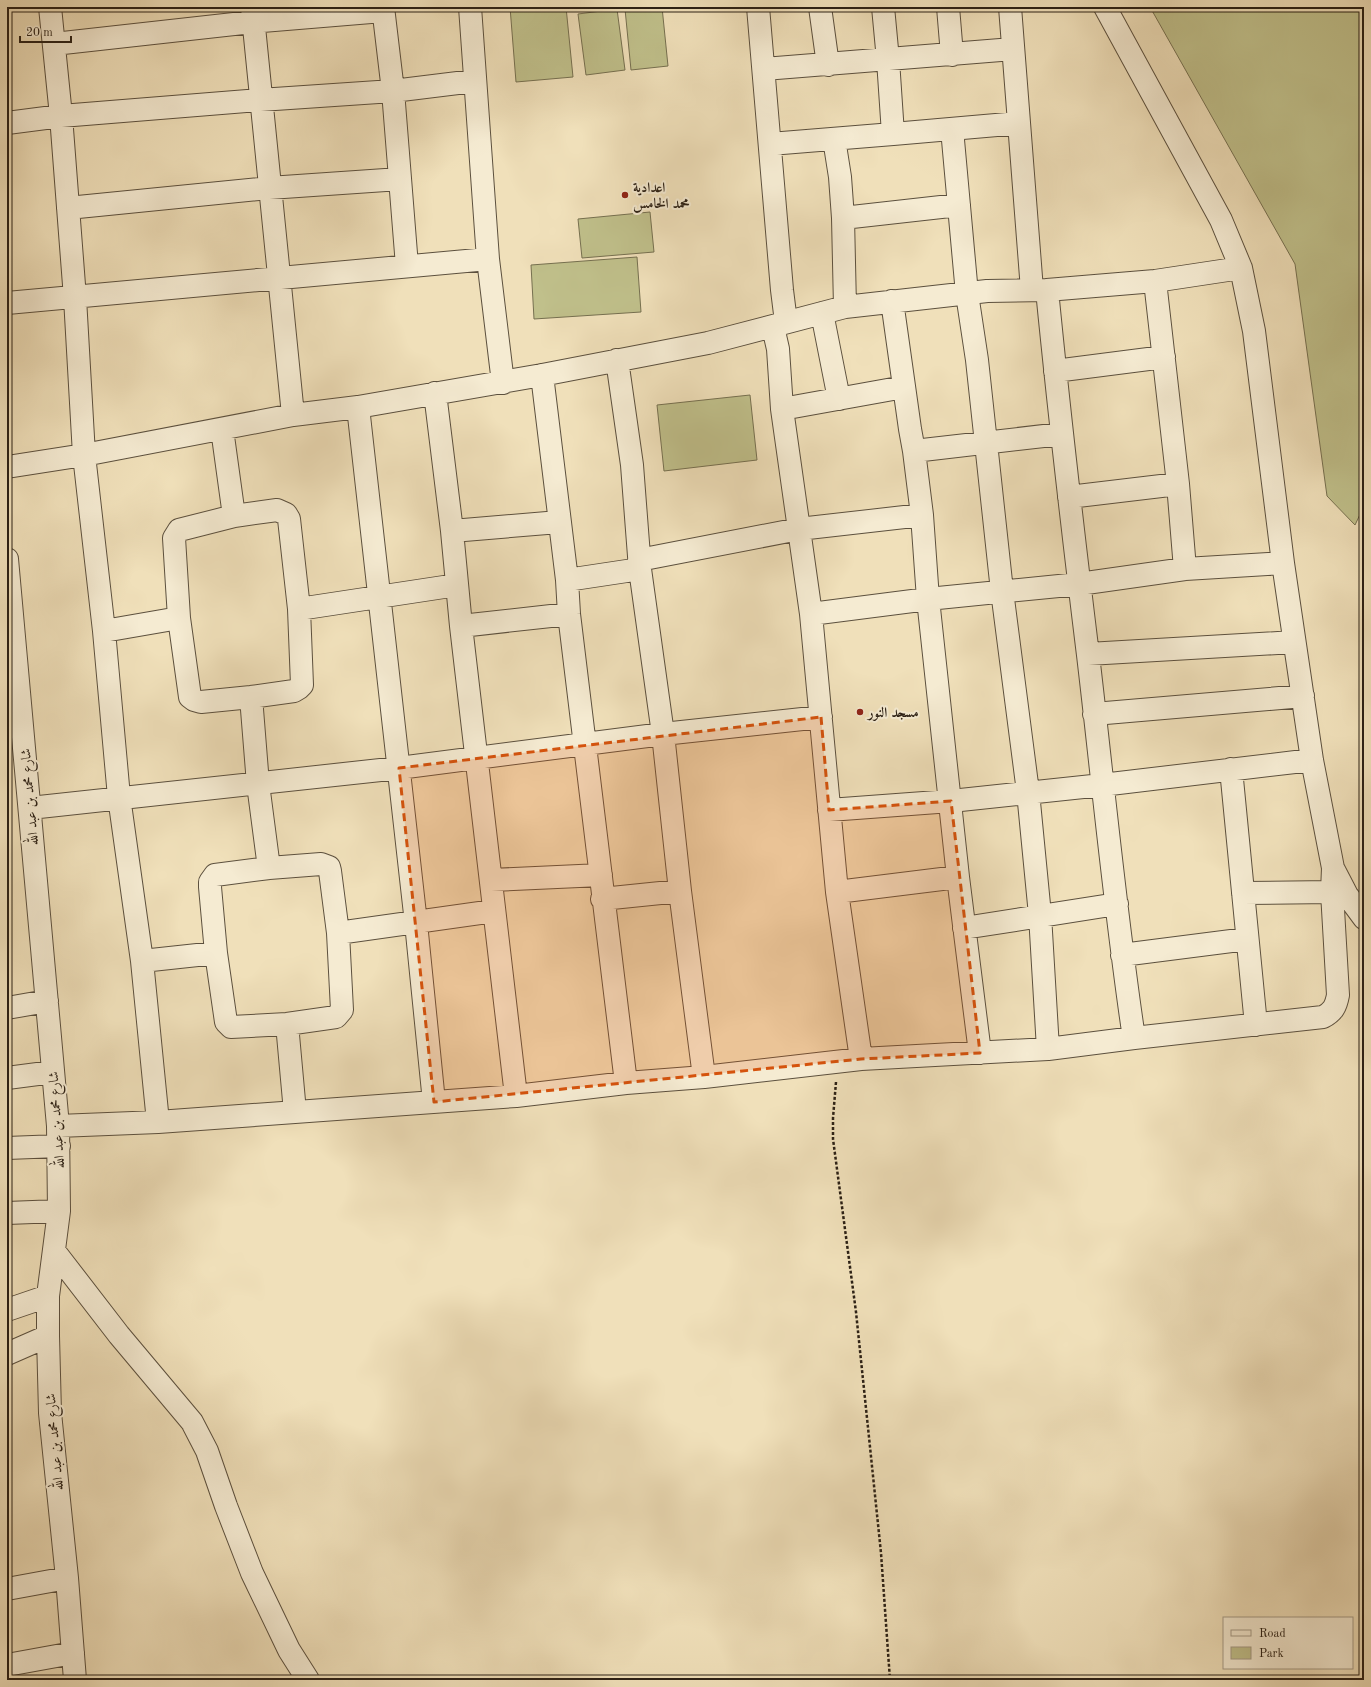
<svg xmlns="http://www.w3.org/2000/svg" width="1371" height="1687" viewBox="0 0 1371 1687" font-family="'Old Standard TT',Amiri,serif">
	<rect width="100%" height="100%" fill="#f0e0ba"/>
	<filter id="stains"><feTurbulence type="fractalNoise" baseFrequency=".005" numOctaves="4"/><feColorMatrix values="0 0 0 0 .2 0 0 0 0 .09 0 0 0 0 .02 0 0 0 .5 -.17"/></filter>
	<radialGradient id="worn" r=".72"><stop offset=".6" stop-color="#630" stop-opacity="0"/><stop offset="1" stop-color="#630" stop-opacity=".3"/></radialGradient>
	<!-- green -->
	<path fill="#c0c08b" stroke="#767050" d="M510,7H566L573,77L516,82Z
		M645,7H662L668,66L631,70L625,9Z
		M1150,7H1364V506L1355,525L1327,496L1295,264Z
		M617,9L625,70L586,75L578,14Z
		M650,212L654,252L582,258L578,219Z
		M637,257L641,312L534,319L531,265Z
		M750,395L757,460L664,471L657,405Z"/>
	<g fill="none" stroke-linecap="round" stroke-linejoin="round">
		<defs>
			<path id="minor" d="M50,7L61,116L75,298L84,455L104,631L119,797L142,961L158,1122
				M252,7L293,415
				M383,7L393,91L407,266
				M470,7L488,259L503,383
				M758,7L782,290L786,322
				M820,7L828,65
				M948,7L952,55
				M1010,7L1032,290
				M1105,7L1221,220L1241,268L1254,331L1283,563L1312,760L1333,868L1347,895L1364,918
				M54,44L252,22L383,11
				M764,69L1013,49
				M7,123L61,116L260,100L393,91L474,81
				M952,129L967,294L977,360L1002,591L1028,792L1040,915L1048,1049
				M893,134L1019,123
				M834,139L840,177L843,218
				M770,144L893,134L888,60L883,7
				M68,208L269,188L400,179
				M1155,281L1178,484L1185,569
				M1047,290C1059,412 1073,533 1088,655C1103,782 1115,911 1134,1038
				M892,301L910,429L914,451L922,515L928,599L958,877L980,1053
				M7,303L488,259
				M845,307L843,218L959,205
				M822,313L839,399
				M773,327L778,349L782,409L811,614L837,892L861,1059
				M617,360L632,465L640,569L663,734L680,891L704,1077
				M1055,371L1164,357
				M542,375L567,580L569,614L626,1083
				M435,393L452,531L559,522
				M358,407L416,923L434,1102
				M782,409L904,387
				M222,429L234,516
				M914,451L1061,434
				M7,467L84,455L293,415L358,407L542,375L708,343L845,307L987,291L1047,290L1155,281L1241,268
				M1069,497L1178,484
				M277,510L286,514L289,519L299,609L302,685L299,688L294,691L251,697L201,702L194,700L190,697L179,618L174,538L179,530L234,516Z
				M452,531L461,626L516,1096
				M7,559L58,1126L59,1211L48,1296V1336L50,1413L67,1578L75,1680
				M639,560L799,529L922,515
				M567,580L640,569
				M299,609L457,585
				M811,614L928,599L1079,584L1185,569L1283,563
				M461,626L569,614
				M104,631L179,618
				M1088,654L1294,642
				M251,697L258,784L269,868
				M1094,714L1303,696
				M1231,769L1256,1025
				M30,808L399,768L663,734L821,717
				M829,810L951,801L1102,785L1312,760
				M321,864L329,867L330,871L338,933L342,1010L336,1017L287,1024L231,1027L226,1022L216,953L210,887V882L215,875L269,868Z
				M491,880L601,875
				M837,892L958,877
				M1243,893L1332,892
				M602,899L680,891
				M964,928L1117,904
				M338,933L494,911
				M1122,955L1247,939
				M142,961L216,953
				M7,1008L47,1001
				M287,1024L295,1112
				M7,1078L53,1072
				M58,1126L158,1122L516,1096L626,1083L704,1077L861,1059L1048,1049L1134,1038L1323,1017C1333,1012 1336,1006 1338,995L1332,892L1333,868
				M7,1148L59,1146
				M7,1213L59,1211
				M55,1252L119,1335L192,1422L207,1451L226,1506L252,1573L289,1650L308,1680
				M7,1310L48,1296
				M7,1354L48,1336
				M7,1589L67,1578
				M7,1665L73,1653"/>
		</defs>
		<!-- minor casing -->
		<use href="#minor" stroke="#5c503e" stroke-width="24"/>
		<!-- path -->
		<path stroke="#2b2015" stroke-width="2.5" stroke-dasharray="3 2" stroke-linecap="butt" d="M836,1082L833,1118V1139L856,1312L881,1553L890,1680"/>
		<!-- minor -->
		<use href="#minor" stroke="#f5ebd2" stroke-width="22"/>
	</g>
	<!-- marked area -->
	<path fill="#d5530d" fill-opacity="0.2" stroke="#d5530d" stroke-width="3" stroke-dasharray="8 5" stroke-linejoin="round" d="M821,717L829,810L951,801L980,1053L861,1059L434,1102L399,768Z"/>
	<!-- markers -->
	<g fill="#8f2418" stroke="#f5ebd2" stroke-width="1.5">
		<circle cx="625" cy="195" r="4"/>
		<circle cx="860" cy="712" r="4"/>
	</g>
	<g text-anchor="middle" stroke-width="4" stroke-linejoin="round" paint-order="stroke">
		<!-- poi labels -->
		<g font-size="14" font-weight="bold" fill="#2b2015" stroke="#f5ebd2" text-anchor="start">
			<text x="633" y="192">اعدادية<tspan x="633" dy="16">محمد الخامس</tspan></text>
			<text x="868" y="717">مسجد النور</text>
		</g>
		<!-- street labels -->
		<g font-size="14" fill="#2b2015" stroke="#f5ebd2">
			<text transform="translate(29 797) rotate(-95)" y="5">شارع محمد بن عبد الله</text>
			<text transform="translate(56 1120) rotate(-94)" y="5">شارع محمد بن عبد الله</text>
			<text transform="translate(54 1442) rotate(-95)" y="5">شارع محمد بن عبد الله</text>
		</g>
	</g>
	<!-- margin -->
	<rect width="1371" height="1687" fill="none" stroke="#f0e0ba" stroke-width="24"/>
	<rect x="8" y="8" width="1355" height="1671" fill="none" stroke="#2b2015" stroke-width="2"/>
	<rect x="12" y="12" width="1347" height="1663" fill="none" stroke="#2b2015"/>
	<!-- legend -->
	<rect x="1223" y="1617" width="130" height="52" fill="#f5ebd2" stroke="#a49a86"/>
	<rect x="1231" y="1630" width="20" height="6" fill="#f5ebd2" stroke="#a49a86"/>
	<text x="1259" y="1637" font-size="12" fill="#2b2015">Road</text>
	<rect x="1231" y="1647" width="20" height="12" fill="#c0c08b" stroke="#a49a86"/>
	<text x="1259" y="1657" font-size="12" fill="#2b2015">Park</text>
	<!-- scale -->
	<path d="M20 36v6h51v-6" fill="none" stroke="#2b2015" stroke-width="2"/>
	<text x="26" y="36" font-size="12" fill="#2b2015" stroke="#f5ebd2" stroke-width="3" paint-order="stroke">20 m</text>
	<rect width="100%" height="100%" filter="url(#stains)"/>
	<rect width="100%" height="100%" fill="url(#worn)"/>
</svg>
